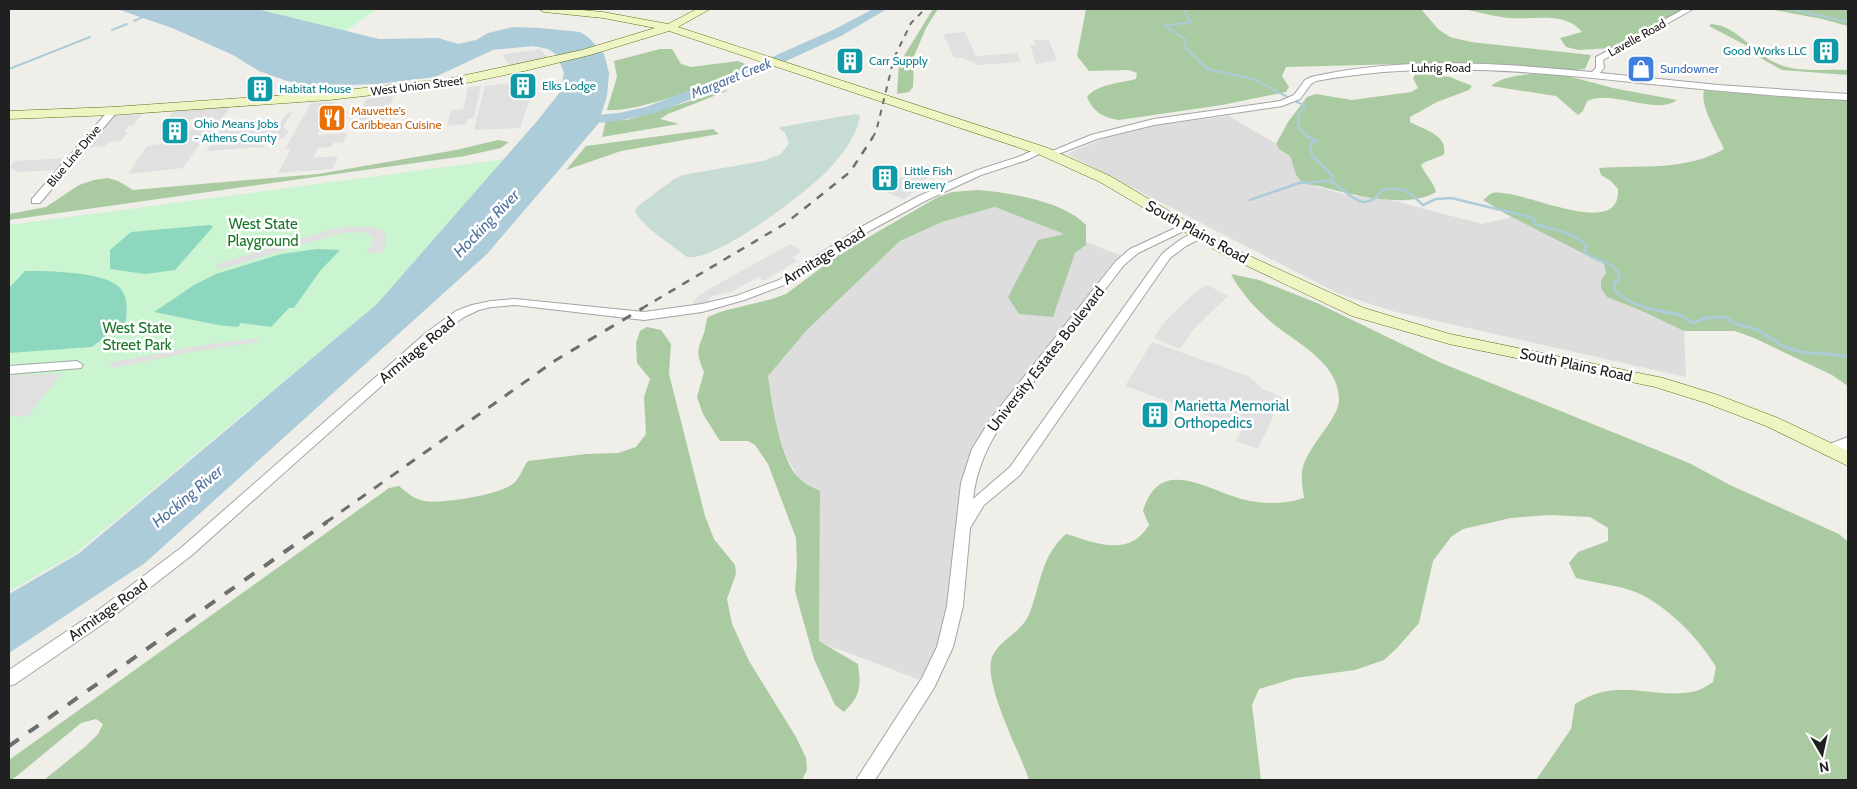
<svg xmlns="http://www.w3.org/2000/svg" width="1857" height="789" viewBox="0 0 1857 789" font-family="Cabin,sans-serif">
	<rect width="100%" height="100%" fill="#f0eee8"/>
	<!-- residential -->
	<path fill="#dedddd" d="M1229,116L1276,144L1280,150L1290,156L1297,176L1304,183L1347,195L1391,200L1482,224L1512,217L1604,264L1606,273L1601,280L1608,297L1642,311L1684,331L1686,377L1392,311L1337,293L1067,154L1102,139L1158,125Z
		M995,207L1125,257L979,449L958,580L928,683L819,642L820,491L799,479L786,456L778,432L768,376L806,331L900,241L942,222Z"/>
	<!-- forest -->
	<path fill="#aacba1" d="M933,9H938L926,28L914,56L913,87L909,92L897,94L899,64Z
		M1086,9H1421L1438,29L1450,37L1471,42L1591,55L1585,69L1574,70L1440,63L1286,67L1282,76L1289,87L1286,92L1222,105L1119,120C1104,118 1093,112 1087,97C1097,84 1121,83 1136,79L1137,73L1128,70L1089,71L1077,56Z
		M1463,9H1684L1611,48L1579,50L1566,47L1560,38L1582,32C1566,11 1532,20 1510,18C1495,17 1479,12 1463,9Z
		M1768,9H1848V26L1822,19Z
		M1711,24C1738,26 1753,53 1776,63C1796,73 1826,69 1848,70V75L1782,70L1757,56L1747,46L1709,26Z
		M660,49H672L681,64L691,67L738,61L750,66C722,81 637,113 607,110L617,77L614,61Z
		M1416,73L1450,77L1472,86L1469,90L1437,102L1410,117V122C1423,129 1448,135 1444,154C1437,159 1428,159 1421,165C1425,175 1434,182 1436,192C1407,210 1349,194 1319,186C1314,185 1308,185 1304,183C1294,178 1294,165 1290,156L1280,150L1276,144L1288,122L1307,97L1316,94L1352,100L1411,92L1418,88L1413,78Z
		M1530,74L1564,75L1613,88L1677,100C1656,116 1612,89 1587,101L1583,111L1578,115L1556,96L1491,86C1502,77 1517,76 1530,74Z
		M727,90V91L668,114L660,119L679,124L602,137L606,120H627Z
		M1704,90L1848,100V386L1832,375L1754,338L1735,331H1684L1642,311L1607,297L1601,288V280L1606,273L1604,264L1506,214L1483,200C1486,198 1489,194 1492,193C1520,187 1621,243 1618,189L1611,181L1601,175L1599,168C1640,165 1687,171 1724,149C1717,132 1700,108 1704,90Z
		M713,129L719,134L621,151L566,170L586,146Z
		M498,140L509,142L501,148L465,156L9,220V214L46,207L79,185L94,180L108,178L118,181L133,190L318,174L456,150Z
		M979,190C1010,193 1064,201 1086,225V245L1075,253L1053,317L1019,314L1008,297L1038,240L1064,234L995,207L942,222L900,241L806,331L768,376C772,402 780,462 800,479C805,484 813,487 820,491L819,641L858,664C861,687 861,695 844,712L835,705L814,659L795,591L797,562L796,538L768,464L755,445L748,441H720L703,414L697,397L704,372C696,353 697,351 704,333C706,328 705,322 708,317L723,311L772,299L786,294L841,253L938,197L952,192Z
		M1231,274L1259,280L1317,303L1439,362L1689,463L1730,485L1839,534L1848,542V780H1536L1571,729L1575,704C1620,675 1652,701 1696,691C1702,689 1708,685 1713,682L1716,667C1700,640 1672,611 1644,596C1624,585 1598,584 1576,578L1569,563L1578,552L1608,541V528L1590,517L1549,515L1511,518L1463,529L1451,537L1433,561L1419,623L1397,648L1384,660L1355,670L1295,678L1259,689L1252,705L1261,780H1029C1021,754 980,679 993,655C1002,638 1023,632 1030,612C1041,583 1041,556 1066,534C1096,543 1129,558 1149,525L1143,511C1161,451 1213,495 1250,501C1268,504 1286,504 1304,498C1303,489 1300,476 1303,467C1309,445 1338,419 1339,401C1340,362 1294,342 1270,321C1254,307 1241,293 1231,274Z
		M647,327L661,330L671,344L669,374L705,516L714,539L735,565L736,574L727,599L732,624L749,661L796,737L806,758L807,770L802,780H44L86,746L98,734L103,724L96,719L81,723L12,780H9V760L389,488L399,486C406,492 415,500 425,501C442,504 501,495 514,483C520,478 523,467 528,461L586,454L618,453L636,447L646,434L644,397L650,379L637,363L636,343L640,331Z"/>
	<!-- wetland -->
	<path fill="#c6dcd4" d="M856,114L860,116C855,139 843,154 827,171C806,193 715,262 687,257C675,247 638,224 635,210L638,206L674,179L683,175L763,161L781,154L789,143L785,133L779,128L780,127Z"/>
	<!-- park -->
	<path fill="#caf5d0" d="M257,9H377L346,31Z
		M505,159L377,304L76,553L9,592V225Z"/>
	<!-- pitch -->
	<path fill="#8ed7bf" d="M209,225L213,226L212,228L175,270L145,274L110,269V250L131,232Z
		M317,249L340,250L320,271L294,308H289L271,327L241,323L238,327L218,325L154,312L194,285L216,274L281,254Z
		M25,271C47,271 105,271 120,288C128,297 127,309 126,321L92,347L9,353V288Z"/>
	<!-- parking -->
	<path fill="#e0e0e0" d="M965,32L976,56L1017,53L1021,62L977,65L975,63L961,58H954L943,34Z
		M1034,40H1049L1057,60L1036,64L1030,45H1035Z
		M540,49L548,58L511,66L502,55Z
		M511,83L508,96L532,94L520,128L474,130L485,86Z
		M481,86L474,118L468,119L466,124L447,126L451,110L463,109L468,87Z
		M394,95L381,126L356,128L366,99Z
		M335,102L317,135L347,133L343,142L333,143L331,147L318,148L313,158L338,156L333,169L278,173L291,149H285L311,103Z
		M230,107L212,135L205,136L183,168L128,174L147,146L175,142L177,139H183L189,129L207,128L209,126L206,125L211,118L166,121L174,111Z
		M293,112L283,127L289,131L284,138L270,139L264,147L206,151L228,121H233L227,130L277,127L287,113Z
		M142,114L133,126H128L124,132H128L121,141L109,142L105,146L84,148L113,116Z
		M68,158L58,170L19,172L10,168L14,161Z
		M914,170L928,178L920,182L925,186L903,199L880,190Z
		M346,227H373L381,230L386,235V245L381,253H366L372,245L373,237L363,232L342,233L218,270L217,264L328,230Z
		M790,244L802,251L792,257L797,261L764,281L758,277L731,292L712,296L709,299L710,302L690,307L697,297L709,289Z
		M1207,285L1228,296L1192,331L1180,349L1154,338L1166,320L1197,291Z
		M257,338L259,342L198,351L113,368L108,363L197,346Z
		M1152,342L1248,376L1263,389L1282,397L1258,449L1236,441L1244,424L1225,418L1223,421L1125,386Z
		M62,373L28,416L9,417V376Z"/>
	<!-- water -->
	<path fill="#adccd9" d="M117,9H257L379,39L438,38L458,44L476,40L488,33L513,27L540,28L580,32L588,37L604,54L609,73L607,96L598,124L487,254L145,563L9,653V594L78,554L377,304L538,120L560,92L564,73L557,55L548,49L533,46L493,50L435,77L378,84L313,86L287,81L259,71L233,55L172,28Z"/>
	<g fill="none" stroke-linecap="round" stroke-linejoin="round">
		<!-- stream-far2 -->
		<path stroke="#adccd9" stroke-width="2" d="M1186,9L1185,12L1191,22L1165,26L1185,39L1186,48L1207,69L1253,79L1305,106L1299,114V129L1311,138
			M1790,9L1848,22
			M134,21L145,16
			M112,30L127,24
			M9,69L90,37"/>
		<!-- stream-far1 -->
		<path stroke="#adccd9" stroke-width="2.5" d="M1308,137L1317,141L1310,144L1312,156L1333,176L1330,181C1347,189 1363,218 1382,190C1404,187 1407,190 1423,205L1436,199L1451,198L1526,216L1534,219V224C1553,230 1573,231 1587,246L1584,250C1595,265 1614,257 1620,278L1614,284L1615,291L1631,302L1650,309
			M1250,200L1299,183L1330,181"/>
		<!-- stream -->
		<path stroke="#adccd9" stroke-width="3" d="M1646,308L1680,315L1693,323L1705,318L1725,317L1734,323L1758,330L1783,346L1801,352L1848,356"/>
		<!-- river -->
		<path fill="#adccd9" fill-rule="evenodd" d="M873,9H887L841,36L764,71L655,113L619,121L573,125L568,124L566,121L568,118L573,117L619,113L646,107L754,65L833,30Z"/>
		<defs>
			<path id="minor" d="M1684,9H1693L1603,60L1604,68L1600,73L1718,85L1848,94V100C1779,97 1710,90 1641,83C1532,71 1425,61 1316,81L1311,84L1300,99L1282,106L1154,125L1097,139L1053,156H1047L1045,154L1091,135L1154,119L1280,101L1294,95L1305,80L1311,77C1403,56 1499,63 1592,72L1596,68V57Z
				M113,108L117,111L116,113L40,203H32V199L110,109Z
				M1040,147L1045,150L1043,152L1027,160L981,175L927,200L871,230L787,284L744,300L702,312L644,320L515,305L491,307L479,310L464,317L435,338L192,555L107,621L15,684L9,686V670L97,611L182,547L427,332L456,311L472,305L491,301L515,299L644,312L702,304L736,296L779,280L863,226L919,196L975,171L1021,156Z
				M1184,224L1189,227L1188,229L1138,253L1124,265L1002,423C987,447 976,470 973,499L1010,467L1162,254C1172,246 1189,230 1203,233L1204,235L1203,237L1186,246L1170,258L1020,475L984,505L970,528L963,606L953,647L934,688L875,780H856L922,678L937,647L947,606L961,483L972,449L992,417L1116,261L1130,249Z
				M77,361L83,365L81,368L9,374V366Z"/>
			<path id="tertiary" d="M1848,437V450L1830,456L1824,454L1821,450L1824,446Z"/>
			<path id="secondary" d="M539,9H572L603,12L668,24L697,9H710L678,27L1048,148L1110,176L1232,248L1364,308L1450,334L1663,378L1718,395L1778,418L1848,451V466L1766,426L1706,403L1655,387L1449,344L1352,316L1222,254L1100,182L1038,154L669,31L590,55L524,71L452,86L329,100L113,115L9,119V111L113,107L329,92L452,78L582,50L655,28L603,18L544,12Z"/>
		</defs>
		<!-- minor casing -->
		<use href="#minor" stroke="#a4a4a4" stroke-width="2"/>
		<!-- tertiary casing -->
		<use href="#tertiary" stroke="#a4a4a4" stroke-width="2"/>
		<!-- secondary casing -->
		<use href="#secondary" stroke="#5e6e10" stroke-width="1"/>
		<!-- minor -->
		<use href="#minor" fill="#fff" fill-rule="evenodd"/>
		<!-- tertiary -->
		<use href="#tertiary" fill="#fff" fill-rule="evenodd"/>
		<!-- secondary -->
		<use href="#secondary" fill="#eef4c2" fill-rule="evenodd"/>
		<!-- rail-far3 -->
		<path stroke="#6e6e6e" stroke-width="2" stroke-dasharray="6 6" stroke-linecap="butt" d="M872,138L876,132L894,58L911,23L925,9"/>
		<!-- rail-far2 -->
		<path stroke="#6e6e6e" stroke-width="2.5" stroke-dasharray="8 8" stroke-linecap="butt" d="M641,309L786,223L850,172L873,137"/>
		<!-- rail-far1 -->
		<path stroke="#6e6e6e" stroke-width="3" stroke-dasharray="10 10" stroke-linecap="butt" d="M325,523L556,360L643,308"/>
		<!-- rail -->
		<path stroke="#6e6e6e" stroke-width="4" stroke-dasharray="12 12" stroke-linecap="butt" d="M9,746L327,522"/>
	</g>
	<!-- icons -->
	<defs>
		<symbol id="building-square" viewBox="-11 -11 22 22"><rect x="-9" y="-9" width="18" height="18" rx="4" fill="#0f9aa8" stroke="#fff"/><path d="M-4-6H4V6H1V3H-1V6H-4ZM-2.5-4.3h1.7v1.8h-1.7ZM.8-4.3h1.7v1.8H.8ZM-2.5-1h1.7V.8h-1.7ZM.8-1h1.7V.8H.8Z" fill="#fff"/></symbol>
		<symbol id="shop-square" viewBox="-11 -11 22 22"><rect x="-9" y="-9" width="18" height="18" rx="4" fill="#3f7fe0" stroke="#fff"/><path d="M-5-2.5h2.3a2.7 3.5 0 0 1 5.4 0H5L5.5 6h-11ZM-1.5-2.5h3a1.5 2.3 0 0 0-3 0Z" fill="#fff"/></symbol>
		<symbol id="restaurant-square" viewBox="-11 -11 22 22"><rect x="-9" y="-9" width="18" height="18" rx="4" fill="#e8710a" stroke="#fff"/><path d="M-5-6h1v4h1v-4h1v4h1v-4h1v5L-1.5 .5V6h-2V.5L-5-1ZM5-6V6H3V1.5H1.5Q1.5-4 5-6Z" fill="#fff"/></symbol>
	</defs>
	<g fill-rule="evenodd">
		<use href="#building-square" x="1810" y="35" width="32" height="32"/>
		<use href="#building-square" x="834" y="45" width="32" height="32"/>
		<use href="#shop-square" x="1625" y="53" width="32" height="32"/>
		<use href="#building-square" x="507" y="70" width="32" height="32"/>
		<use href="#building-square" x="244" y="73" width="32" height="32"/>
		<use href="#restaurant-square" x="316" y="102" width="32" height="32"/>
		<use href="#building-square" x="159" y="115" width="32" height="32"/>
		<use href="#building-square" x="869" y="162" width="32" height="32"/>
		<use href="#building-square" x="1139" y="399" width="32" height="32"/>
	</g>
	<g text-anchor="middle" stroke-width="5" stroke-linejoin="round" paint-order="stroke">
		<!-- far-street labels -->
		<g font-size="12" fill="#202020" stroke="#fff">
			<text transform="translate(1637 38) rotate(-29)" y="4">Lavelle Road</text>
			<text x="1441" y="72">Luhrig Road</text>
			<text transform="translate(417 86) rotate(-7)" y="4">West Union Street</text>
			<text transform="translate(74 156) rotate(-50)" y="4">Blue Line Drive</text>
		</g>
		<!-- far-culture labels -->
		<g font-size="12" fill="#0d838f" stroke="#fff" text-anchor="start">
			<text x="1807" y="55" text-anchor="end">Good Works LLC</text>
			<text x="869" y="65">Carr Supply</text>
			<text x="542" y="90">Elks Lodge</text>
			<text x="279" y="93">Habitat House</text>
			<text x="194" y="128">Ohio Means Jobs<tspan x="194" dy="14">- Athens County</tspan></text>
			<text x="904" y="175">Little Fish<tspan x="904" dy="14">Brewery</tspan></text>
		</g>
		<!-- far-shop labels -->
		<g font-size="12" fill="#366cbe" stroke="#fff" text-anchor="start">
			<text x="1660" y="73">Sundowner</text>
		</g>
		<!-- far-food labels -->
		<g font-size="12" fill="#c56008" stroke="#fff" text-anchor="start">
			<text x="351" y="115">Mauvette's<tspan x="351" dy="14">Caribbean Cuisine</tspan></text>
		</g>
		<!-- far-water labels -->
		<g font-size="14" font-style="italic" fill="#5274a0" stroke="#fff">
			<text transform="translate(731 78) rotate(-22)" y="5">Margaret Creek</text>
		</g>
		<!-- park labels -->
		<g font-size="15" fill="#177525" stroke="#fff">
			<text x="263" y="229">West State<tspan x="263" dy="17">Playground</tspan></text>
			<text x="137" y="333">West State<tspan x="137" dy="17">Street Park</tspan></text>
		</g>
		<!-- street labels -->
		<g font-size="15" fill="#202020" stroke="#fff">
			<text transform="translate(1197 232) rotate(29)" y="5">South Plains Road</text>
			<text transform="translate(824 256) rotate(-32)" y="5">Armitage Road</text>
			<text transform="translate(417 350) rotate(-40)" y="5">Armitage Road</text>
			<text transform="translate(1046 359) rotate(-52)" y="5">University Estates Boulevard</text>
			<text transform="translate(1576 365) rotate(12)" y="5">South Plains Road</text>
			<text transform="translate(108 610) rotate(-36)" y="5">Armitage Road</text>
		</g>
		<!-- culture labels -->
		<g font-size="15" fill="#0d838f" stroke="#fff" text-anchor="start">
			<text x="1174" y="411">Marietta Memorial<tspan x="1174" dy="17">Orthopedics</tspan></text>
		</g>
		<!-- water labels -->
		<g font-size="16" font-style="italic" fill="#5274a0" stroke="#fff">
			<text transform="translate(486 223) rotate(-46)" y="6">Hocking River</text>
			<text transform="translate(187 496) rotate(-40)" y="6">Hocking River</text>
		</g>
	</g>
	<!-- border -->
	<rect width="1857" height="789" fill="none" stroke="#202020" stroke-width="20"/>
	<!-- north arrow -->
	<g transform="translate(1822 754) rotate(171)" stroke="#ffffff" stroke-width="4" paint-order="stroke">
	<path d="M0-4L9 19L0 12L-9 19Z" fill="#202020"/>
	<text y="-8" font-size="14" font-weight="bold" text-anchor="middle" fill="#202020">N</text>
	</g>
</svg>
